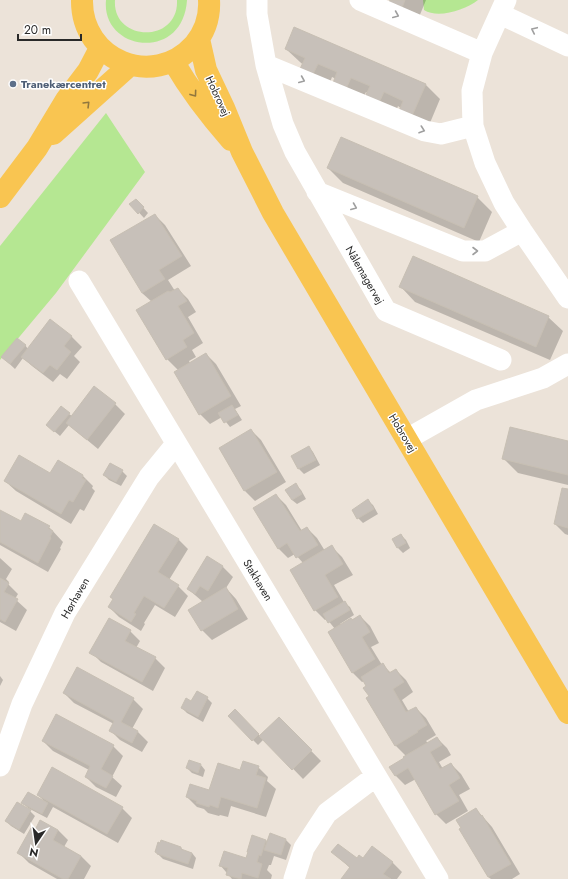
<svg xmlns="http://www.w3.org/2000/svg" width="568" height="879" viewBox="0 0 568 879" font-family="Jost,sans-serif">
	<rect width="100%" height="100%" fill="#ece3d9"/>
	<!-- green -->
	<path fill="#b5e792" d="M106,0H115C112,42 179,44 177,0H187C183,63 101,51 106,0Z
		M423,0H478C465,10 438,19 424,10Z
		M106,113L145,172L56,293L0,360V246Z"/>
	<!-- shadow -->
	<path fill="#0003" d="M391,0H426L417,22Z
		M295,28L426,85L440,99L427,130L398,106L394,117L366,92L361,103L336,79L332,77L328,88L286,49Z
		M328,168L477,197L492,212L479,242L343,183Z
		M136,200L148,213L144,218L131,204Z
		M155,215L165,225L191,266L168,280L175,291L178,289L188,299L196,312L188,317L203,343L192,350L196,357L189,361L190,363L206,354L216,364L241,406L235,409L242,420L230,427L222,417L210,424L200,414L178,370L167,359L152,302L142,293Z
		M401,287L548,317L563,331L550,360L415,302Z
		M50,320L72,337L82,347L74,356L80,362L67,379L60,374L53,382L32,366L23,358L15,369L2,357L25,345L28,349Z
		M115,404L125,414L98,449L69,425L60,436L47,425L69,414L72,416Z
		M251,430L261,440L286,482L255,501L245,491L220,449Z
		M568,442V485L518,473L503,458Z
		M309,447L313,452L320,465L304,474L299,469L292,457Z
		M58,462L83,476L93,486L92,488L95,491L84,511L80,509L71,524L16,491L5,481L51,474Z
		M122,471L127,476L121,486L109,480L104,475Z
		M296,485L301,490L306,499L297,504L292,500Z
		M568,490V535L565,534L555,524Z
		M276,495L286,505L302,531L307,528L317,538L325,551L332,547L342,557L353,575L334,585L344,602L350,607L354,615L340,624L341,625L360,616L370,626L379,643L371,647L382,665H383L391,673L396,670L406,680L413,692L402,700L409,712L416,708L426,718L436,735L426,741L428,743L437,738L447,748L451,755L439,762L443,769L451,764L461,774L470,789L459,795L468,811L446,824L436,814L416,779L405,785L395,775L406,756L395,745L370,697L368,686L365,681L362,682L352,672L335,629L327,619L325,620L315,610L292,570L303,563L295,554L288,558L278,548Z
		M368,501L373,505L378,514L363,523L358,518Z
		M0,511L21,522L49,527L63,542L60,548L61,549L48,572L0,545Z
		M401,535L406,540L410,548L403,553L398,548L394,540Z
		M178,539L188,549L169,580L178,586L188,596L175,617L155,605L144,623L145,624L141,631L119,617L109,607L114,600L111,597Z
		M207,557L223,567L233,577L226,588L236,599L248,619L212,640L202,630L203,602L188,589Z
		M0,558L12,569L6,579L9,582L8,584L18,594L15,599L27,610L16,631L0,622Z
		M130,631L140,641L136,648L155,658L165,668L153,691L101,662L91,652Z
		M77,668L133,699L143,709L132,729L138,732L148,742L142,752L120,740L110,730L114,724L74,703L64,693Z
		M0,676L3,680L0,686Z
		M207,698L212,703L203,722L187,713L182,708Z
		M235,710L260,736L279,718L321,761L303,779L264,739L258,745L229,716Z
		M43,741L113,746L123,756L112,777L122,786L116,797L96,787L86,777L89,770L53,751Z
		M201,765L205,770L203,777L192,773L187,768Z
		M258,767L268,777L267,781L276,789L266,817L231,806L228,817L220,815L219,816L208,813L204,809L197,807L187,797L210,792L240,771Z
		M38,795L122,808L132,818L118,843L53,807L47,818L28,808L23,803H46Z
		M476,809L492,827L520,874L512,879H491L488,877L461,830Z
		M29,810L35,816L24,834L11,826L6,821Z
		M58,830L68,840L64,847L81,856L91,866L84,879H57L29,863L19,853L35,831Z
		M270,834L286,840L291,845L286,860L274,856L271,865H269L267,870L272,875L271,879H232L220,865L247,859L266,840L267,842Z
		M181,848L184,851L192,853L196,858L193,869L163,859L158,854Z
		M333,852L357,860L392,862L402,872L397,879H342L350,868Z"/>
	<!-- building -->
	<path fill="#c7c0b9" stroke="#c7bfb3" d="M390,0H405L402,8L389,2Z
		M294,27L426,84L412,116L399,111L403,101L384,92L379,103L365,97L370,86L351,78L346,89L333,83L337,72L318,64L313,74L300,69L305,58L285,49Z
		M341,137L478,196L464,228L327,168Z
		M136,199L144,207L138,214L129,204Z
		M155,214L182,256L159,270L165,279L142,293L110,240Z
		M413,256L549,316L536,347L399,287Z
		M178,288L187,301L178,306L194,333L183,340L187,347L166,360L136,310L168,291L170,292Z
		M50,319L72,336L64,346L71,352L57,370L50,365L43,373L21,357Z
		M17,338L26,345L10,364L1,357Z
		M206,353L231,396L199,415L174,372Z
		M94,386L116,403L87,440L66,423Z
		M232,405L238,415L224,423L218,413Z
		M61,406L70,413L54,432L46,425Z
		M510,427L568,441V475L502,459Z
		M251,429L277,472L244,491L219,448Z
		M309,446L316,460L298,469L291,456Z
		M19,455L50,473L58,460L83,475L82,478L86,480L73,502L69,500L61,514L4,481Z
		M110,463L123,470L116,482L103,475Z
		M296,483L302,494L292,500L285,490Z
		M562,488L568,489V528L554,524Z
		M276,494L300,531L307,527L318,545L296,558L287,543L278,549L253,508Z
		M368,499L374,509L357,519L352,510Z
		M0,510L21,521L25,513L50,526L48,528L53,531L50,537L51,538L38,563L0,542Z
		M154,524L179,539L158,572L179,585L164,608L144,596L134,613L136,614L131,622L108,607L113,599L110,597Z
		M401,534L406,543L397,548L392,539Z
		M332,545L343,564L325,575L338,597L314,611L290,570Z
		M207,556L223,566L208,591L200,586L195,594L187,589Z
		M0,578L9,583L4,592L18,599L5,622L0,619Z
		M226,587L238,609L201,631L188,610Z
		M345,601L350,610L328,623L323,614Z
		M360,615L370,632L362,637L375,659L352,673L328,632L351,618L352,620Z
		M109,618L131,630L125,641L156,657L142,682L89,653Z
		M383,663L389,673L396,669L404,682L393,689L406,712L416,707L427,725L417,731L418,732L395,746L366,698L369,696L363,688L366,686L361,677Z
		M77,667L134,698L121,722L138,731L132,743L109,731L114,721L63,693Z
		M197,691L208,697L198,717L181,708L186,698L191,701Z
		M235,709L259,734L252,741L228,716Z
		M56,714L114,745L101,769L113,776L106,788L85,777L90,766L42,741Z
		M279,717L312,750L292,770L259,736Z
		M437,737L442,745L430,752L440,769L451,763L460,778L449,785L459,801L435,815L408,768L395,776L389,767L404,758L403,757Z
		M189,760L201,764L198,773L186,768Z
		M243,761L259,766L256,775L266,778L257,808L221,797L218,808L210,805L209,807L196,803L197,801L186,797L190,784L209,790L218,763L240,770Z
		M52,767L123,807L107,834L37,795Z
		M28,792L48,803L42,814L21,803Z
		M17,802L31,810L19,830L5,821Z
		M476,808L481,816L482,815L511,864L488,877L459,829L461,828L456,820Z
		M40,820L58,830L53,840L81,856L68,879H63L17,853L31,828L35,830Z
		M270,833L286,839L281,855L264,850Z
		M252,835L266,840L261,856L259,855L257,862L262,864L258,878L242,873L241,879L226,875L228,868L219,866L224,851L246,858L248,852H247Z
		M161,840L181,847V849L192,853L188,864L157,854V853L155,852L158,842L160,843Z
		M338,844L357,858L359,855L363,858L372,846L393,862L383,874L391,879H341L350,867L331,852Z"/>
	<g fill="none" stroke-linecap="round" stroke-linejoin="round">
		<!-- minor -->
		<path stroke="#fff" stroke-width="21" d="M257,0V14L266,65L283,124L295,152L386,311L501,360
			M360,0L482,53
			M506,0L482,53L472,91L473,126L485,163L504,203L522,231L568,298
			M500,14L568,46
			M266,65L425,131L441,134L473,126
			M317,192L463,251H485L522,231
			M79,281L438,879
			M407,439L476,400L543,378L568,364
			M0,766L22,704L65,613L149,477L176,444
			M294,879L304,848L327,813L376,776"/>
		<!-- major -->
		<path stroke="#f9c551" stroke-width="22" d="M82,0C81,60 153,90 194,45C205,32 210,16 209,0
			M199,39L206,70L224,108L242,152L273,213L568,713
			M173,61C190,90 209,115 231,140
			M53,134L130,65
			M0,197L37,148L66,100L88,71L100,48"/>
	</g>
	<!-- one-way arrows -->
	<defs><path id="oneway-chevron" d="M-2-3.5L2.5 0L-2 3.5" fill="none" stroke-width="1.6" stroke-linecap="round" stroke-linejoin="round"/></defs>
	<g stroke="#9f9f9f">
		<use href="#oneway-chevron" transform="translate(396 15) rotate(23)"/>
		<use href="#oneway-chevron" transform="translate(534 30) rotate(-155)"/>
		<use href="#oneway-chevron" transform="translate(302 80) rotate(23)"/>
		<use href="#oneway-chevron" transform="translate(422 130) rotate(19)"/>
		<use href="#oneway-chevron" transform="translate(354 207) rotate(22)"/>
		<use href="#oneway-chevron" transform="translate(475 251)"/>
	</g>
	<g stroke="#91773d">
		<use href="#oneway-chevron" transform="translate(194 94) rotate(54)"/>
		<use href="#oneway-chevron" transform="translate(87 104) rotate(-45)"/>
	</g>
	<!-- markers -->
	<circle fill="#5c6f8a" stroke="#fff" stroke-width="1.5" cx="13" cy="84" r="4"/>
	<g text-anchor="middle" stroke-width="3" stroke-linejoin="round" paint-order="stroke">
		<!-- service labels -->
		<g font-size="11" font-weight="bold" fill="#4e5e75" stroke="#fff" text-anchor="start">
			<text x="21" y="88">Tranekærcentret</text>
		</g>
		<!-- street labels -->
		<g font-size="11" fill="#292929" stroke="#fff">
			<text transform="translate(218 96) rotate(65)" y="4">Hobrovej</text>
			<text transform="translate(365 275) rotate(60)" y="4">Nålemagervej</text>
			<text transform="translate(403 433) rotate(59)" y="4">Hobrovej</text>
			<text transform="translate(258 580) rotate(59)" y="4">Stakhaven</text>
			<text transform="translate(75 598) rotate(-60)" y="4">Hørhaven</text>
		</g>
	</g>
	<!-- north arrow -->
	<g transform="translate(36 843) rotate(193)" stroke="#ffffff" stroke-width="3" paint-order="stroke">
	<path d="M0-3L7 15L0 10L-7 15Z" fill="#292929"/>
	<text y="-6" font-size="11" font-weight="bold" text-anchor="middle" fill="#292929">N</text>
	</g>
	<!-- scale -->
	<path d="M18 34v6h63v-6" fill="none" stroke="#292929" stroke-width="2"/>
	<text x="24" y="34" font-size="12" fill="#292929" stroke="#ffffff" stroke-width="3" paint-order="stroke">20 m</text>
</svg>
